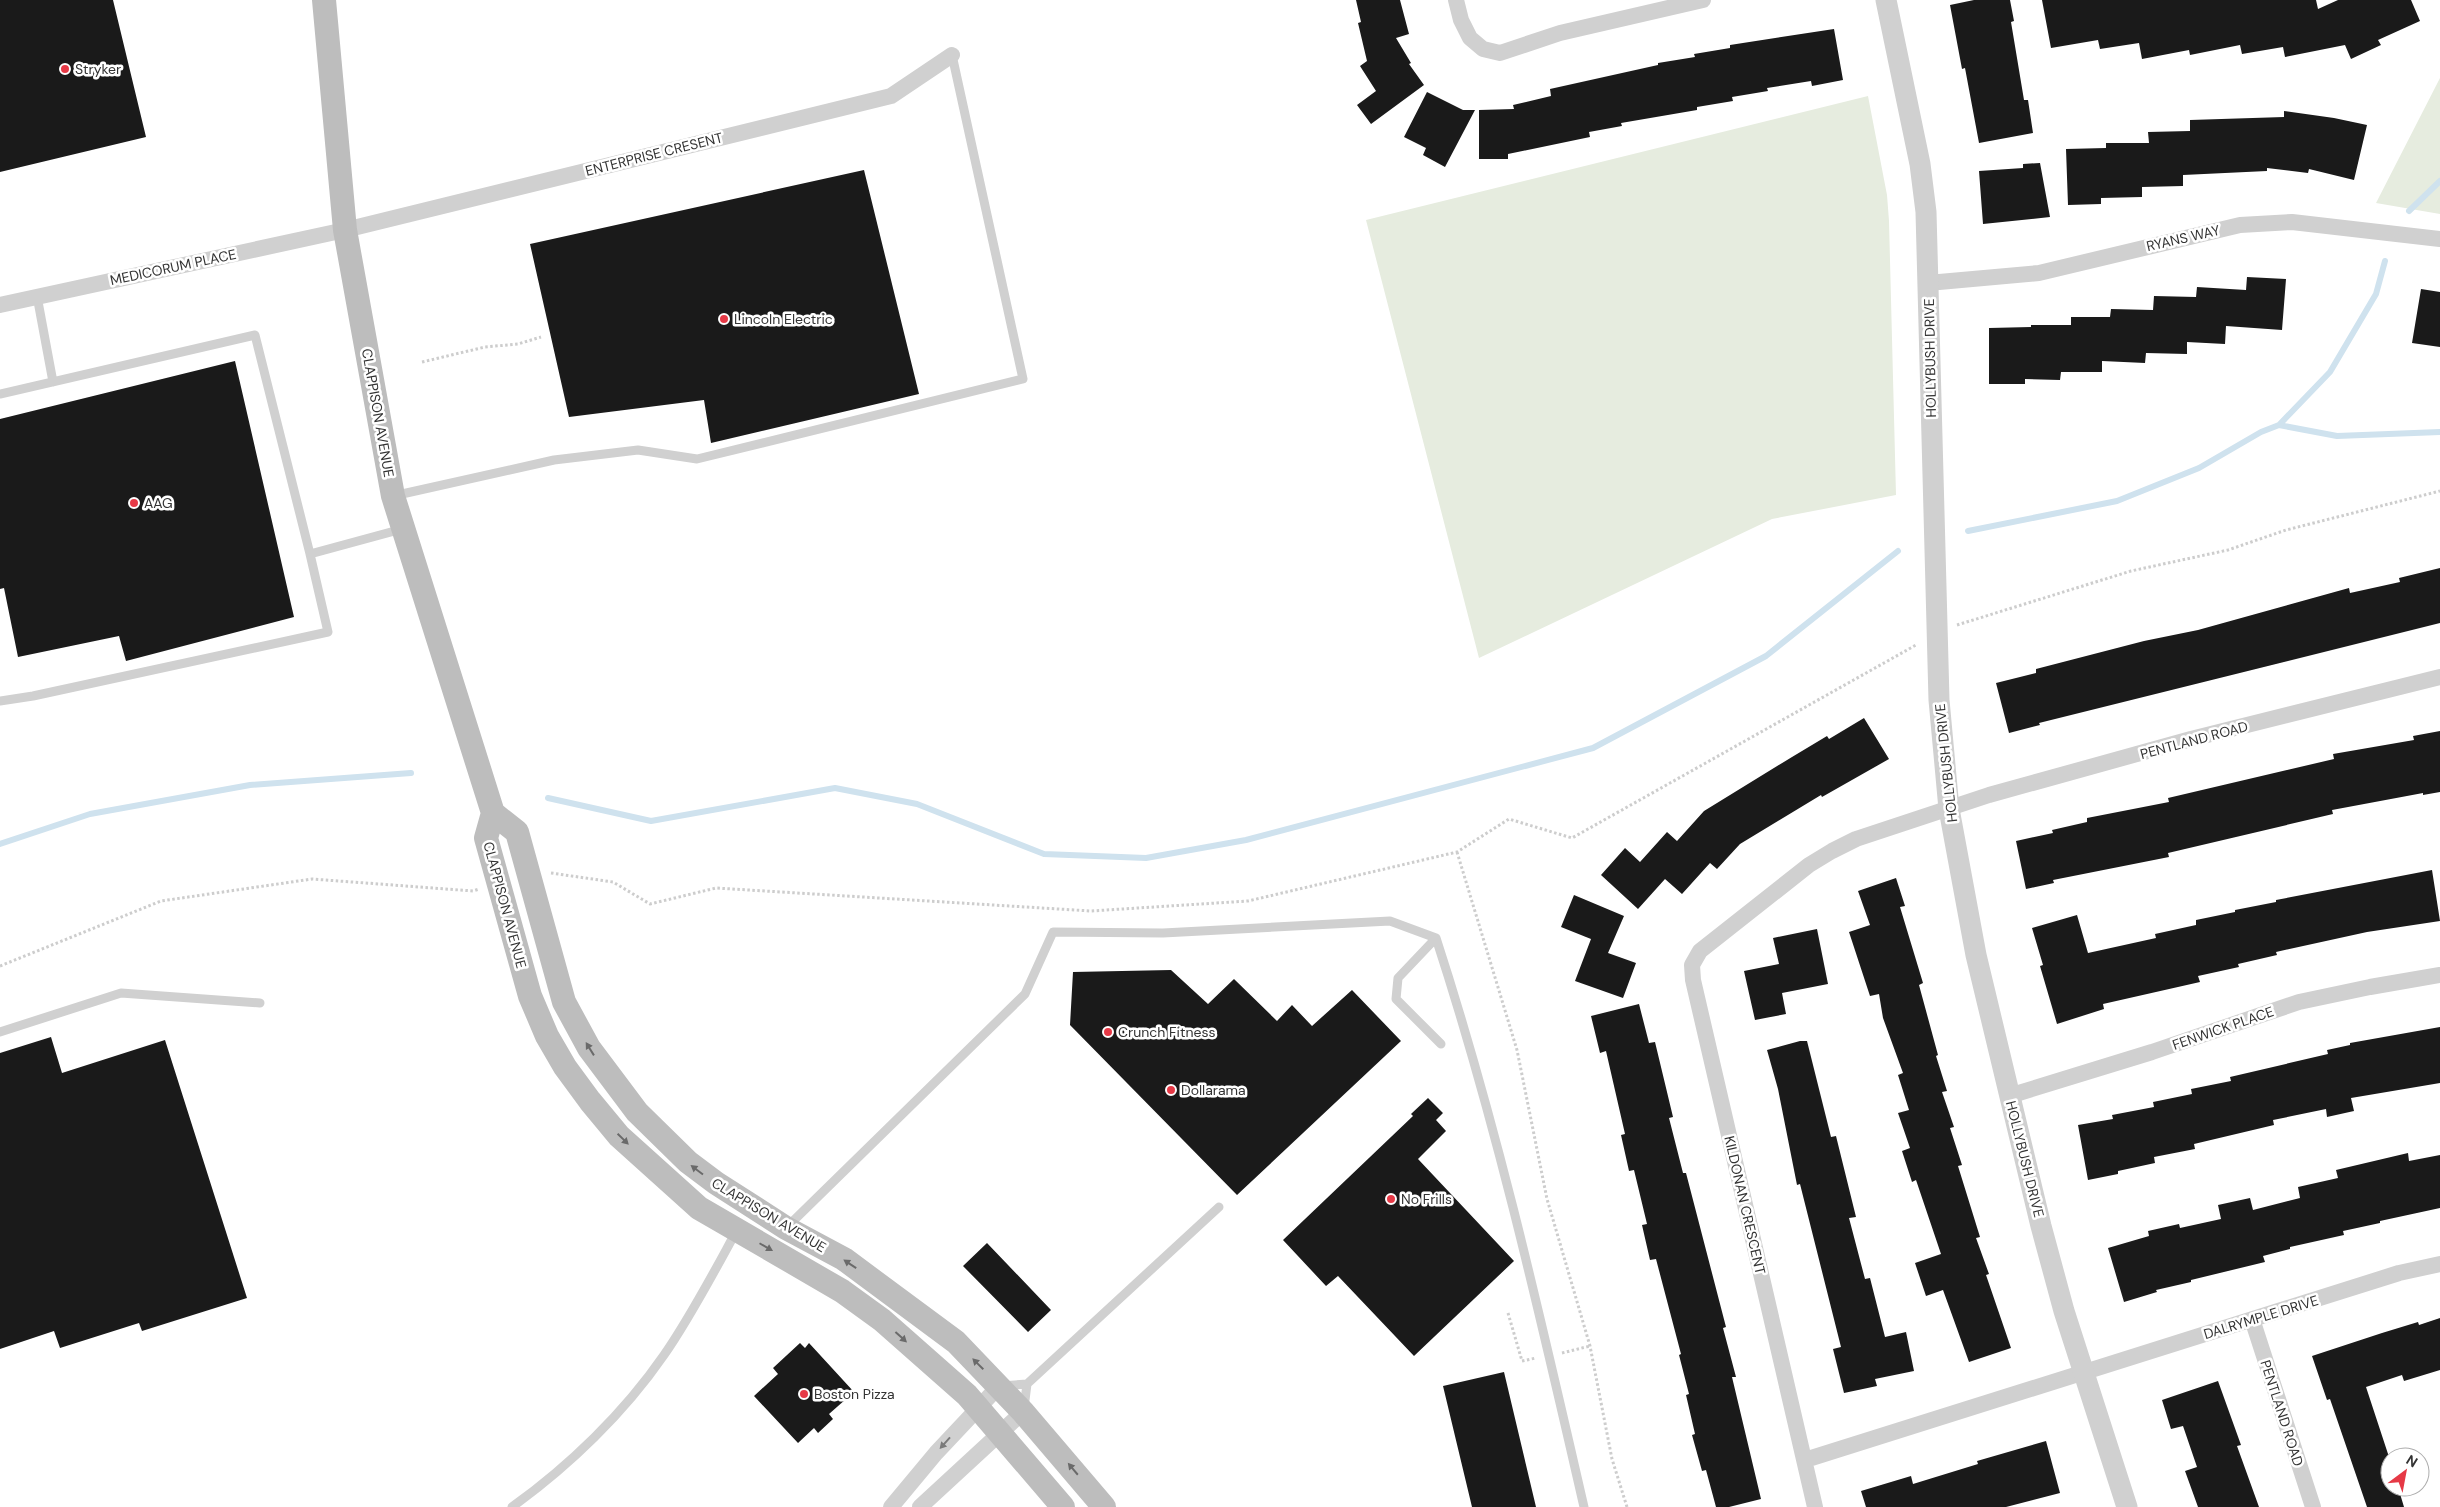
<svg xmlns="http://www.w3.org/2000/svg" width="2440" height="1507" viewBox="0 0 2440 1507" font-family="'DM Sans',sans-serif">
	<rect width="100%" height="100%" fill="#fff"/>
	<!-- green -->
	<path fill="#e6ecdf" d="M2440,78V214L2376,203Z
		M1868,96L1887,195L1889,221L1896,495L1772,519L1479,658L1366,220Z"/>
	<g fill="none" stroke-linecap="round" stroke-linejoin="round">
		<!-- stream -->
		<path stroke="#cfe2ee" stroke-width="6" d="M2409,211L2440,181
			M2279,425L2337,436L2440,432
			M1968,531L2117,501L2199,468L2261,432L2279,425L2330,372L2376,294L2385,261
			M548,798L651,821L835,788L917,804L1044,854L1146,858L1246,840L1593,748L1766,656L1898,551
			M0,844L90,814L250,785L411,773"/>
	</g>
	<!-- building -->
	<path fill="#1a1a1a" d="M0,0H113L146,137L0,172Z
		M1356,0H1400L1409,34L1396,38L1411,63L1409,64L1424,85L1371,124L1357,105L1376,91L1360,66L1367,61L1358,23L1361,22Z
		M1974,0H2010L2014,21L2011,22L2024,100H2028L2033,133L1979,143L1965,68L1962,69L1950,5Z
		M2042,0H2316L2318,9L2338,0H2411L2420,21L2378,40L2381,45L2351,59L2345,45L2285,57L2283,47L2242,54L2240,45L2190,55L2189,50L2142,59L2139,43L2100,49L2098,40L2051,48Z
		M1834,29L1843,80L1812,86L1811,81L1767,88L1768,91L1732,97L1733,101L1697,107V110L1621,123L1622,126L1589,132L1590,137L1508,154V159H1479V110L1514,109L1513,105L1551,96L1550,89L1658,65V63L1695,57L1694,54L1730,48V45Z
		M1427,92L1463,110H1475L1445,167L1423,155L1426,148L1404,137Z
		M2284,111L2334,118L2367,125L2354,180L2309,169L2308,173L2267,168V171L2183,175V186L2142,187V197L2101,198V204L2068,205L2066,149L2106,148V143H2149L2148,132L2190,131V120L2284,117Z
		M2040,163L2050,217L1983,224L1979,171L2023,168V164Z
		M864,170L919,394L711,443L704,400L569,417L530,244Z
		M2247,277L2286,279L2282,330L2226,326L2225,344L2187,342V354L2146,353L2145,363L2102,361V372H2061L2060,380L2025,379V384H1989V328L2031,327V325H2071V317H2110L2111,309L2153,310L2154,296L2196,297L2197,287L2246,290Z
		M2421,289L2440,292V347L2412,343Z
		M235,361L294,617L126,661L119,636L18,657L4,588L0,589V419Z
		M2440,568V623L2039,723L2040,725L2009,733L1996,683L2036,673V669L2144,641L2198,630L2349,588L2350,593L2400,582L2399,578Z
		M1864,718L1889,759L1822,797L1821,795L1740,844L1717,869L1710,863L1682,894L1665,879L1638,909L1601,875L1625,848L1640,862L1667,832L1677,841L1704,811L1792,757L1827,736L1829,739Z
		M2440,731V792L2423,795V793L2332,810L2333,814L2168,853L2169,857L2053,880L2054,883L2026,889L2016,841L2053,833L2052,830L2087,822V818L2169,802L2168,798L2334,759L2333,754L2414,740L2413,736Z
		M2432,870L2440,921L2367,932L2276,952L2277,955L2238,964L2239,967L2198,976L2200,982L2103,1004L2104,1009L2057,1024L2040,966L2043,965L2032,928L2077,915L2088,953L2156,938L2155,934L2196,925V920L2235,912V910L2276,902V900Z
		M1896,878L1905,906L1900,907L1923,983L1919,985L1938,1055L1936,1056L1947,1091L1942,1092L1954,1127L1950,1128L1962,1165L1958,1166L1980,1237L1976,1238L1989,1274L1986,1275L2011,1348L1969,1362L1943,1290L1926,1296L1915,1263L1941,1254L1916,1180L1912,1182L1902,1151L1910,1148L1898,1113L1909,1110L1898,1075L1903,1073L1883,1018L1879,994L1870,996L1849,932L1870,925L1858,891Z
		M1574,895L1624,916L1608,953L1636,963L1623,998L1575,981L1591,939L1561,927Z
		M1817,929L1828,984L1782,993L1786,1014L1755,1020L1744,971L1779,964L1773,938Z
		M1171,970L1208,1004L1234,979L1277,1021L1292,1005L1312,1026L1352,990L1401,1041L1237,1195L1070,1025L1073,972Z
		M1639,1004L1649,1043L1655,1042L1673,1117L1669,1118L1683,1173H1686L1726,1327L1723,1328L1736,1377H1732L1761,1499L1729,1507H1716L1706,1470L1702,1471L1692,1435L1695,1434L1686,1395L1689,1394L1679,1355L1681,1354L1656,1259L1650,1260L1642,1225L1647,1224L1634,1170L1629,1171L1621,1135L1625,1134L1606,1051L1600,1053L1591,1016Z
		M2440,1027V1083L2351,1098L2354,1111L2327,1117L2326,1109L2273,1120L2274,1125L2194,1144L2195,1149L2154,1157L2155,1163L2118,1171V1174L2088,1180L2078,1125L2113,1119L2112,1115L2154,1107L2153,1102L2192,1094L2191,1089L2231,1081L2230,1077L2328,1054L2327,1050L2350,1045V1043Z
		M51,1037L62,1073L165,1040L247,1298L142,1331L139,1323L60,1348L54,1331L0,1349V1053Z
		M1800,1041H1807L1831,1137L1836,1136L1856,1217L1849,1218L1865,1279L1870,1278L1885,1337L1906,1332L1914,1371L1875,1379L1877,1386L1844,1393L1833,1349L1841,1347L1800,1184L1797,1185L1778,1089L1767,1050Z
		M1428,1098L1443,1113L1436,1120L1446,1131L1418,1159L1514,1261L1414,1356L1338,1276L1326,1286L1283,1240L1413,1116L1411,1114Z
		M2408,1153L2409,1161L2440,1155V1208L2380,1221V1223L2343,1231L2344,1235L2290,1247V1249L2263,1256L2265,1262L2191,1280V1282L2156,1290L2157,1292L2124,1302L2108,1248L2149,1236L2148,1231L2179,1224L2180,1228L2221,1219L2218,1205L2250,1198L2253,1210L2300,1198L2298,1187L2338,1178L2336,1170Z
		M987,1243L1051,1310L1028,1332L963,1266Z
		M2440,1318V1370L2404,1381L2402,1375L2366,1387L2390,1460V1487H2398L2404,1507H2367L2330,1399L2327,1400L2312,1356L2382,1333L2418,1322L2419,1325Z
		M800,1343L805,1348L809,1343L854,1392L829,1414L833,1419L818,1433L814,1428L798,1443L754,1396L778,1374L773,1368Z
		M1504,1372L1536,1507H1472L1443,1386Z
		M2218,1381L2241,1445L2237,1446L2259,1507H2198L2185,1471L2197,1467L2183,1426L2171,1429L2162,1400Z
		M2046,1441L2060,1493L2006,1507H1866L1861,1491L1911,1476L1913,1484L1978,1464L1977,1461Z"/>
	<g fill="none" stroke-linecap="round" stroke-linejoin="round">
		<!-- path -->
		<path stroke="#cdcdcd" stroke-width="3" stroke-dasharray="2.5 2.5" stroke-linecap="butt" d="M422,362L485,347L518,344L541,337
			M1957,625L2131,571L2228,550L2286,530L2440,491
			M1457,852L1517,1050L1547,1199L1590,1346L1612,1459L1627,1507
			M551,873L613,882L650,904L716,888L1091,911L1248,901L1457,852L1509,819L1572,838L1916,645
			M0,966L161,901L312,879L473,891L479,889
			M1508,1313L1522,1361L1536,1358
			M1562,1353L1590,1346"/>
		<!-- service -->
		<path stroke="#d0d0d0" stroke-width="9" d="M37,296L53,382
			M0,394L255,335L310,554L402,529
			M393,496L554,460L638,450L697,459L1023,379L952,55
			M0,701L33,696L328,632L310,554
			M1436,938L1398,978L1396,999L1441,1044
			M0,1032L121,993L260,1003
			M787,1227L1025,994L1053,932L1163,933L1390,921L1436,938C1497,1125 1540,1316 1584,1507
			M1001,1386L1027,1384L1219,1207
			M1024,1408L1027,1384
			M512,1507C569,1466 624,1413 664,1355C690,1318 715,1270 737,1230"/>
		<!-- minor -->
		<path stroke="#d0d0d0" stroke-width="16" d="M1456,0L1461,20L1470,38L1483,49L1500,53L1560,33L1703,0
			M1928,283L2039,273L2240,225L2292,222L2440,239
			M0,305L345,230L891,96L952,55
			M2009,1096L2152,1052L2299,1002L2370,987L2440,975
			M2252,1319L2313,1507
			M1805,1460L2399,1273L2440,1264
			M891,1507L936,1453L999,1386
			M920,1507L1023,1412
			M1815,1507L1693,980L1692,965L1700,951L1809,865L1832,851L1856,839L1989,795L2191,739L2440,677"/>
		<!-- tertiary -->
		<path stroke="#d0d0d0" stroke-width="21" d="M1886,0L1920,164L1926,212L1939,700L1949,809L1976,955L2041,1226L2064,1311L2127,1507"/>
		<!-- secondary -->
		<path stroke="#bdbdbd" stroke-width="24" d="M324,0L345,230L393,496L493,813L486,838L530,996L547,1036L565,1067L590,1101L619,1136L699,1208L842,1291L882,1320L967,1395L1063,1507
			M493,813L517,832L564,1002L589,1048L637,1112L688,1162L716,1183L786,1228L844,1259L956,1342L1023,1412L1104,1507"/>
	</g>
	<!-- one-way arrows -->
	<defs><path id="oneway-solid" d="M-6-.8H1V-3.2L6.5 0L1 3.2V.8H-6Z" transform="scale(1.25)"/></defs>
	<g fill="#6a6a6a">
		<use href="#oneway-solid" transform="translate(590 1049) rotate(-122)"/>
		<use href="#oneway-solid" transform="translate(623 1139) rotate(44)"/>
		<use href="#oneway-solid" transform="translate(697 1170) rotate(-143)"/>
		<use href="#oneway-solid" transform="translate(766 1247) rotate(30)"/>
		<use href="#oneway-solid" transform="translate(850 1264) rotate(-146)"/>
		<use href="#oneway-solid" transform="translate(901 1337) rotate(42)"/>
		<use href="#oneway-solid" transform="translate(978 1364) rotate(-135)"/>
		<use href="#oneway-solid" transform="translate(1073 1469) rotate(-130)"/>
	</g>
	<use fill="#7a7a7a" href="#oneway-solid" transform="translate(945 1443) rotate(132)"/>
	<!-- markers -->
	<g fill="#e63946" stroke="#fff" stroke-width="2">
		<circle cx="65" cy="69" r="5"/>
		<circle cx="724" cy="319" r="5"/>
		<circle cx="134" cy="503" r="5"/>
		<circle cx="1108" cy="1032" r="5"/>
		<circle cx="1171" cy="1090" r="5"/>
		<circle cx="1391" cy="1199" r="5"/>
		<circle cx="804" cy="1394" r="5"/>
	</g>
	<g text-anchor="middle" stroke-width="5" stroke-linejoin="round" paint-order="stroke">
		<!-- poi labels -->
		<g font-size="14" fill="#333" stroke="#fff" text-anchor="start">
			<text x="75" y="74">Stryker</text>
			<text x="734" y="324">Lincoln Electric</text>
			<text x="144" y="508">AAG</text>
			<text x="1118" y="1037">Crunch Fitness</text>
			<text x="1181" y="1095">Dollarama</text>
			<text x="1401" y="1204">No Frills</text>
			<text x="814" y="1399">Boston Pizza</text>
		</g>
		<!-- street labels -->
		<g font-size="14" fill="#333" stroke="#fff">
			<text transform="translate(654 154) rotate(-14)" y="5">ENTERPRISE CRESENT</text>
			<text transform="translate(2183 238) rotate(-13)" y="5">RYANS WAY</text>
			<text transform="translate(173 267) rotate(-12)" y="5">MEDICORUM PLACE</text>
			<text transform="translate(1930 358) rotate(-91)" y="5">HOLLYBUSH DRIVE</text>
			<text transform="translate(378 413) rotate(80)" y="5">CLAPPISON AVENUE</text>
			<text transform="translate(2194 740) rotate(-15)" y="5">PENTLAND ROAD</text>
			<text transform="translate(1946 763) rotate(-96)" y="5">HOLLYBUSH DRIVE</text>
			<text transform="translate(505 905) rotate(75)" y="5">CLAPPISON AVENUE</text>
			<text transform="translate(2223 1028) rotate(-19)" y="5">FENWICK PLACE</text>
			<text transform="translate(2025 1159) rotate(76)" y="5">HOLLYBUSH DRIVE</text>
			<text transform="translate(1745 1205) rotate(77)" y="5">KILDONAN CRESCENT</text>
			<text transform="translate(769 1215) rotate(31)" y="5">CLAPPISON AVENUE</text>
			<text transform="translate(2261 1317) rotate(-17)" y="5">DALRYMPLE DRIVE</text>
			<text transform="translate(2282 1413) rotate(72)" y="5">PENTLAND ROAD</text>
		</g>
	</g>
	<!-- north arrow -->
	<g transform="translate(2405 1472) rotate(32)"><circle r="24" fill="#ffffff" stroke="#adadad"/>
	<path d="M0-4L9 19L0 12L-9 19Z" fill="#e63946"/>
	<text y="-8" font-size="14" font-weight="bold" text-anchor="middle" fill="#333333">N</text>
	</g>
</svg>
